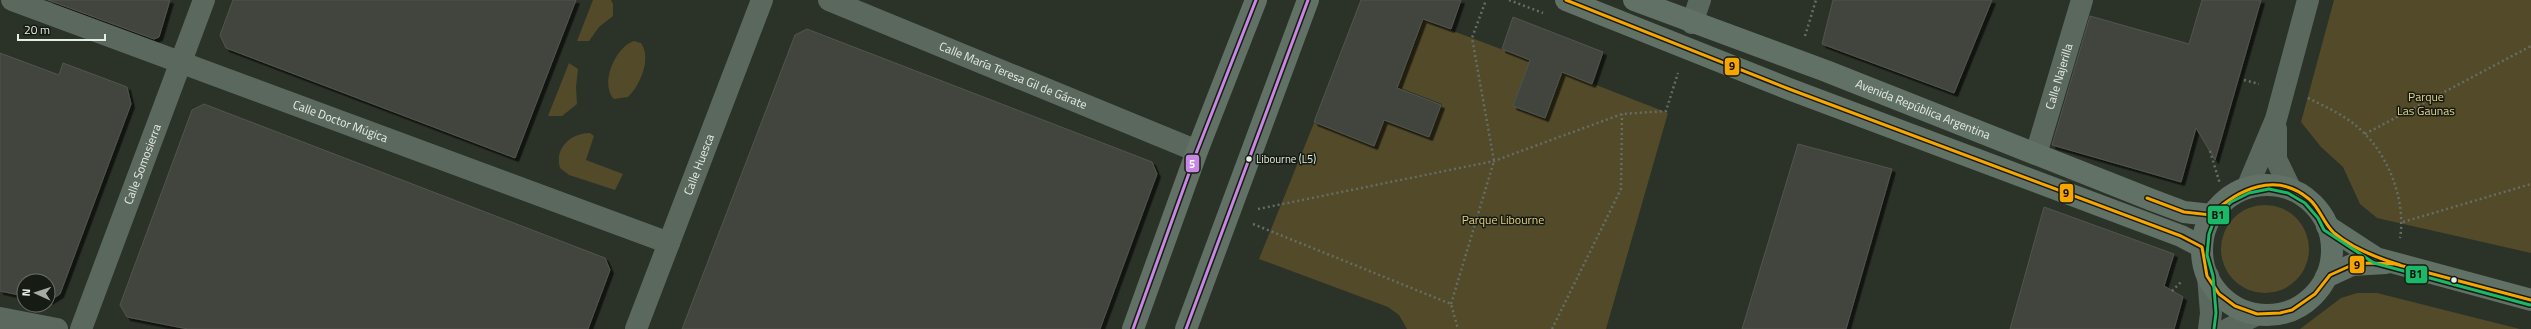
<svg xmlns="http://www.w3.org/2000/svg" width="2531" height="329" viewBox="0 0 2531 329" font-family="'Titillium Web',sans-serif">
	<defs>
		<filter id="shadow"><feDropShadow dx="3.5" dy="3.5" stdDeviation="0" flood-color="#0009"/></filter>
	</defs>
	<rect width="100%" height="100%" fill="#2b3228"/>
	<!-- green -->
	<path fill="#524a29" d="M593,0H611L613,4V16L599,27L589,41H577Z
		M2334,0H2531V253L2377,218L2360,204L2343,167L2321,147L2301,122Z
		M1424,20L1530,60L1513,105L1545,118L1563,72L1668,113L1606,329H1407L1399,315L1388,307L1259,259L1314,123L1374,146L1384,121L1429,138L1442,104L1398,87Z
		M634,41L641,43C652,59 640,85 628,97L614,99C599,84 616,46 634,41Z
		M569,63L578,69L576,87L577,104L562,116H548Z
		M590,133L594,136L586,160L623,174L615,190L569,175L560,168C554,148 571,133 590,133Z
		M2221 249a44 44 0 1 1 88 0a44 44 0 1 1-88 0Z
		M2357,293H2377L2520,329H2300L2341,298Z"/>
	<!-- building -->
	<path fill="#42453d" stroke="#52554c" filter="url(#shadow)" d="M48,0H170L159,37L154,39Z
		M233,0H576L515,158L226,48L220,35Z
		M1361,0H1461L1451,29L1423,19L1397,88L1441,105L1429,137L1384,120L1374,146L1314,122Z
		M1833,0H1992L1954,93L1822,44Z
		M2202,0H2261L2215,160L2196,128L2181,182L2052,145L2090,16L2189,44Z
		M1513,17L1603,52L1592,84L1562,72L1545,118L1513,106L1530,60L1502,49Z
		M807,29L1152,162L1157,174L1100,329H682L795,35Z
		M0,53L59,75L63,63L127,87L131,104L60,294L49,301L48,281H24V296L0,291Z
		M204,104L605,258L610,270L588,329H188L127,317L120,305L192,110Z
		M1798,144L1892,169L1846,329H1742Z
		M2044,207L2174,254L2164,286L2183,297L2174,329H2010Z"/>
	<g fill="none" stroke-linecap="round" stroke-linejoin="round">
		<!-- path -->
		<path stroke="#656e66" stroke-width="2.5" stroke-dasharray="2 3" stroke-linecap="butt" d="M1509,0L1543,13
			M1805,36L1816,0
			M2244,80L2259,84
			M2308,98C2328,108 2349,117 2365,134C2390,159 2406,203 2400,238
			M2365,134L2531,46
			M2210,151L2220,184
			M1258,209L1494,161L1622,114L1666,111L1678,73
			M2403,222L2531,184
			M1253,224L1451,304L1458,329
			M2172,291L2182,281
			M1451,304L1494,161L1472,38L1486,0
			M1552,329L1621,189L1622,114"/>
		<!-- minor -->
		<g stroke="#5b685e" stroke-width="22">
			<path id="s1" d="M12,0L669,243"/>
			<path id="s2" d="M829,0L1197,151"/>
			<path d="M1692,23L1700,0"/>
			<path d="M2276,129V159L2290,188"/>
			<path id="s3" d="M2036,154L2082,0"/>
			<path d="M2247,188L2276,119L2308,0"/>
			<path d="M2208,276L2211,313L2209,329"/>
			<path d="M0,318L57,329"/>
			<path id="s4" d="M81,329L204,0"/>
			<path id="s5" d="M636,329L762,0"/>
			<path d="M2228,329L2256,315"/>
		</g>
		<!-- major -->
		<g stroke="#617165" stroke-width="22">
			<path d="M1566,0L1789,89L2181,236L2202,247"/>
			<path id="s6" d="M1634,0L1826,71L2152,200L2184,212L2211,215"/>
			<circle cx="2267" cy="250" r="65"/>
			<path d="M2327,226L2376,258L2531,300"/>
			<path d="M2326,277L2352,265L2386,263"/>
			<path d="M1133,329L1197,151L1256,0"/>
			<path d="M1186,329L1308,0"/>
		</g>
		<defs>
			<path id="bus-1" d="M1566,0L1789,89L2181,236L2202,247L2207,276L2219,294L2235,306L2257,314L2280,313L2292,310L2315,294L2330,275L2350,266L2368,263L2395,264L2531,300
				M2147,198L2184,212L2211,215C2238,189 2276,171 2309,199C2320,208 2323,223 2334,233C2353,249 2377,258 2400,265"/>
			<path id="bus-2" d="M1133,329L1197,151L1256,0
				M1186,329L1308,0"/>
			<path id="bus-3" d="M2214,329L2216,313L2213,276L2207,255L2209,234L2215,218L2231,202L2249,193L2269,189L2288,193L2305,203L2318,218L2324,230L2374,263L2530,305"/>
		</defs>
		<!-- bus-1 casing -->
		<use href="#bus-1" stroke="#161b13" stroke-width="6"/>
		<!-- bus-2 casing -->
		<use href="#bus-2" stroke="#161b13" stroke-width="6"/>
		<!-- bus-3 casing -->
		<use href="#bus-3" stroke="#161b13" stroke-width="6"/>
		<!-- bus-1 -->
		<use href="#bus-1" stroke="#f7a600" stroke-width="3"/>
		<!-- bus-2 -->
		<use href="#bus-2" stroke="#c787e3" stroke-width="3"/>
		<!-- bus-3 -->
		<use href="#bus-3" stroke="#1ab867" stroke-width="3"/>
	</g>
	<!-- markers -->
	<g fill="#e7eee3" stroke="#161b13" stroke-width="1.5">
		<circle cx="1249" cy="159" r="3.5"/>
		<circle cx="2454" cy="280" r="3.5"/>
	</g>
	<g text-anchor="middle" stroke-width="3" stroke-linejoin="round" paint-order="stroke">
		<!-- bus labels -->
		<g font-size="11" fill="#e7eee3" stroke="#161b13" text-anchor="start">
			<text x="1256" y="163">Libourne (L5)</text>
		</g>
		<!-- street labels -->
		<g font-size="12" fill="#e7eee3" stroke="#161b13">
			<text dy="4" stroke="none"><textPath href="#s2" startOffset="199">Calle María Teresa Gil de Gárate</textPath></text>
			<text dy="4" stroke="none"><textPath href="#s3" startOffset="81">Calle Najerilla</textPath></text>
			<text dy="4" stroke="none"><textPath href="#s6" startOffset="309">Avenida República Argentina</textPath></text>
			<text dy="4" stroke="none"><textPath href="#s1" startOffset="350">Calle Doctor Múgica</textPath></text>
			<text dy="4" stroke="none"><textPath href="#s4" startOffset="176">Calle Somosierra</textPath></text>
			<text dy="4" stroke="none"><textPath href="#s5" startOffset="176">Calle Huesca</textPath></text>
		</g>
		<!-- park labels -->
		<g font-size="12" fill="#e8d387" stroke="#161b13">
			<text x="2426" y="101">Parque<tspan x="2426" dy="14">Las Gaunas</tspan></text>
			<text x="1503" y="224">Parque Libourne</text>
		</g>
	</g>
	<g stroke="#161b13" stroke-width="1.5">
		<rect x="1724" y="57" width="16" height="19" rx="4" fill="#f7a600"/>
		<rect x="1185" y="154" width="15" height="19" rx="4" fill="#c787e3"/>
		<rect x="2059" y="183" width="15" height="20" rx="4" fill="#f7a600"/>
		<rect x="2207" y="205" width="23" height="20" rx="4" fill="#1ab867"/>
		<rect x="2349" y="255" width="16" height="19" rx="4" fill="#f7a600"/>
		<rect x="2405" y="265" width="23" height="19" rx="4" fill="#1ab867"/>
	</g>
	<g font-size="11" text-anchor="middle" font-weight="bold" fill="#fff">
		<text x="1192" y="168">5</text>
	</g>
	<g font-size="11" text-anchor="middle" font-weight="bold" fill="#111">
		<text x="1732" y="70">9</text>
		<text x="2066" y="197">9</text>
		<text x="2218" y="219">B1</text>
		<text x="2357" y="269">9</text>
		<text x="2416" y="278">B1</text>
	</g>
	<!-- north arrow -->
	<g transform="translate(36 293) rotate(273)"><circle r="19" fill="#161b13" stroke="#6a6f66"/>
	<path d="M0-3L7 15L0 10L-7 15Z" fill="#a5aca2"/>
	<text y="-6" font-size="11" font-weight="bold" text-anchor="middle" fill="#e7eee3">N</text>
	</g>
	<!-- scale -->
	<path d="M18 34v6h87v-6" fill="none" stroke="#e7eee3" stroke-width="2"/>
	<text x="24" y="34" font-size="12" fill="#e7eee3" stroke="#161b13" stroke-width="3" paint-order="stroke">20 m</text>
</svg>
